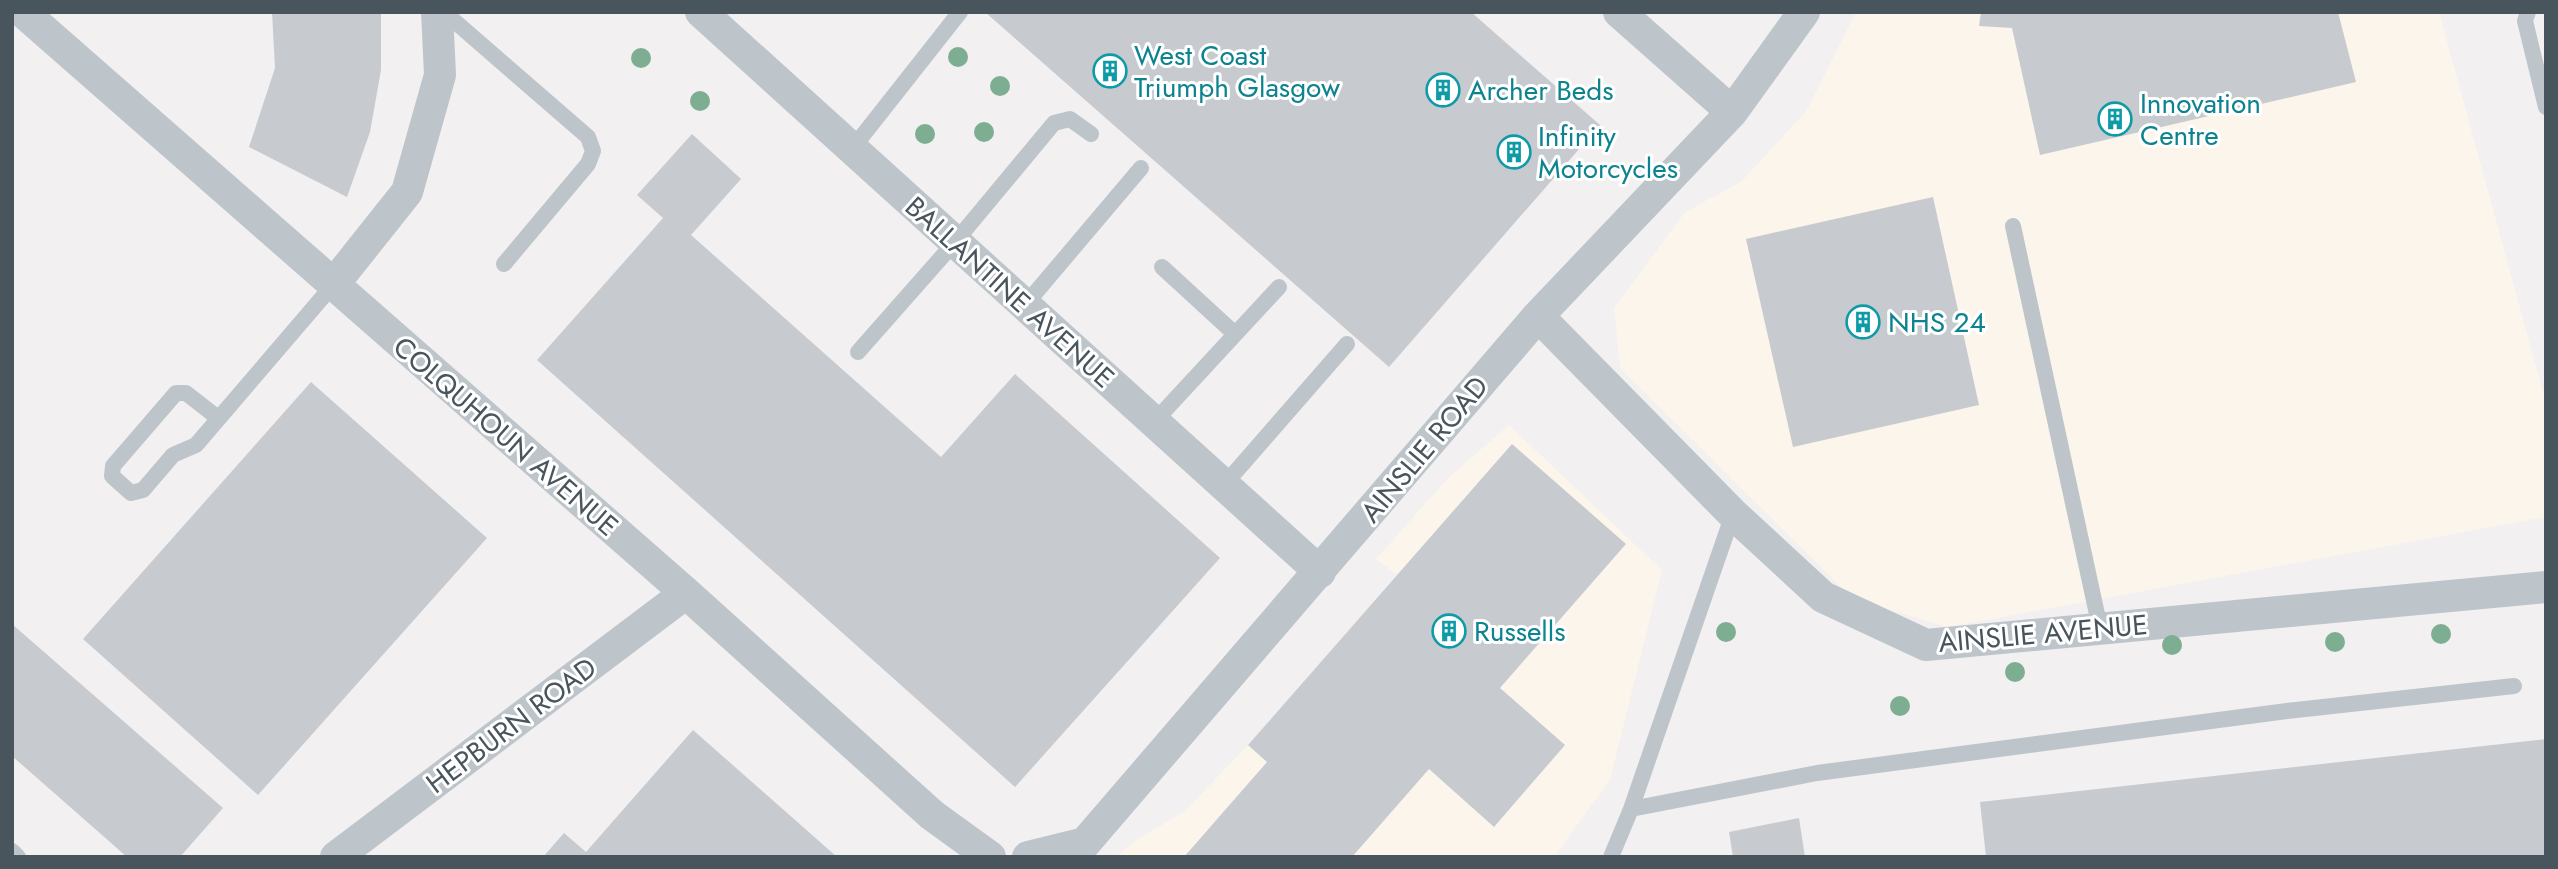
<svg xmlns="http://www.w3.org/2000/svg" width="2558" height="869" viewBox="0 0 2558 869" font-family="Jost,sans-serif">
	<rect width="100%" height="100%" fill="#f2f0f0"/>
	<!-- commercial -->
	<path fill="#fbf5eb" d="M1856,12H2439L2546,403V517L1948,627L1853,599L1620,368L1614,308L1685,212L1741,182L1807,110Z
		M1509,425L1662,570L1610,780L1554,857H1116L1135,841L1185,811L1248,745L1397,575L1376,559L1449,477Z"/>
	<!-- building -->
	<path fill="#c7cbcf" d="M272,12H381V70L370,132L347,197L249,147L275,68Z
		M985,12H1471L1600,125L1389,367Z
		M1981,12H2338L2356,82L2040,155L2012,28L1979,26Z
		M692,134L741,179L691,235L941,457L1015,374L1220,558L1015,787L537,360L663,218L637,195Z
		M1933,197L1979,405L1793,447L1746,239Z
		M311,382L487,538L258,795L83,639Z
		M1512,444L1626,544L1500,688L1565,745L1494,827L1429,769L1352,857H1184L1267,762L1248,745Z
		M12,624L223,808L180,857H127L12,756Z
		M693,730L837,857H543L564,833L586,852Z
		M2546,739V857H1986L1980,802Z
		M1799,818L1805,857H1733L1729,832Z"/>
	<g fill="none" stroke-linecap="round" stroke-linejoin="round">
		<!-- lane -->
		<path stroke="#bdc5cb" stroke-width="16" d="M444,12L588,137L593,151L588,164L504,264
			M2528,12L2525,21L2546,107
			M852,149L960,12
			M2013,226L2100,628
			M1162,267L1235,334
			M1025,305L1141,168
			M858,352L955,242L1054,123L1070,119L1091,134
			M218,418L186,393H176L113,466L112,476L131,493L143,490L173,455L196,445L333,285
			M1154,422L1279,287
			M1224,485L1347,344
			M1631,809L1817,773L2287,711L2514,686
			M12,851L18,857
			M1611,857L1631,809L1733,514"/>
		<!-- street -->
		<path stroke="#bdc5cb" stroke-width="32" d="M23,12L686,593L932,815L990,857
			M701,12L1320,572
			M1619,12L1732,112
			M333,285L407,192L440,75L437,12
			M1538,316L1733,514L1823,597L1926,645L2546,587
			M336,857L686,593
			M1028,857L1085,843L1538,316L1732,112L1804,12"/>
	</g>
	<!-- trees -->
	<g fill="#7eae91">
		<circle cx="958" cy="57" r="10"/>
		<circle cx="641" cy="58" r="10"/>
		<circle cx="1000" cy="86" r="10"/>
		<circle cx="700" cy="101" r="10"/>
		<circle cx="984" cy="132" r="10"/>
		<circle cx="925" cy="134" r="10"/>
		<circle cx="1726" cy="632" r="10"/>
		<circle cx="2441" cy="634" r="10"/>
		<circle cx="2335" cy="642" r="10"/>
		<circle cx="2172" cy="645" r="10"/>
		<circle cx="2015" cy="672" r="10"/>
		<circle cx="1900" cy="706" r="10"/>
	</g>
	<!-- icons -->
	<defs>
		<symbol id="building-ring" viewBox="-11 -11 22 22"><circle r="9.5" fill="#fff" stroke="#0f9aa8" stroke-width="1.5"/><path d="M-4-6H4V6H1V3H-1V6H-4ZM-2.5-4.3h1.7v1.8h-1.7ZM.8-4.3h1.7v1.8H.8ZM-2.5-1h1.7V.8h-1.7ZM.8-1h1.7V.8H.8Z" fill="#0f9aa8"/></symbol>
	</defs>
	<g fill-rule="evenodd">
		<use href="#building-ring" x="1091" y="52" width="38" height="38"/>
		<use href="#building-ring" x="1424" y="71" width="38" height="38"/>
		<use href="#building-ring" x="2096" y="100" width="38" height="38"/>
		<use href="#building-ring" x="1495" y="133" width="38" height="38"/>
		<use href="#building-ring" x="1844" y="303" width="38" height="38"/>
		<use href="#building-ring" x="1430" y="612" width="38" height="38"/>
	</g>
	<g text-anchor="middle" stroke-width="6" stroke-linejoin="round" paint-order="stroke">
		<!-- culture labels -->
		<g font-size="28" fill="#0d838f" stroke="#fff" text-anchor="start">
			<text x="1134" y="65">West Coast<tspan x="1134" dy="32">Triumph Glasgow</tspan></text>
			<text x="1468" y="100">Archer Beds</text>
			<text x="2140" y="113">Innovation<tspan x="2140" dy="32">Centre</tspan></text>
			<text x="1538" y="146">Infinity<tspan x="1538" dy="32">Motorcycles</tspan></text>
			<text x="1888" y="332">NHS 24</text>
			<text x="1474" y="641">Russells</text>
		</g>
		<!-- street labels -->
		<g font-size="28" fill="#49555c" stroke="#fff">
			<text transform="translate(1010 292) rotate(42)" y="10">BALLANTINE AVENUE</text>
			<text transform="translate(506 436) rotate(41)" y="10">COLQUHOUN AVENUE</text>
			<text transform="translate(1424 449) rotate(-50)" y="10">AINSLIE ROAD</text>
			<text transform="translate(2043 633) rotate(-5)" y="10">AINSLIE AVENUE</text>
			<text transform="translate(511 725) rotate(-37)" y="10">HEPBURN ROAD</text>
		</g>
	</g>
	<!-- border -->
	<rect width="2558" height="869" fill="none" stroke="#49555c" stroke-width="28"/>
</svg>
